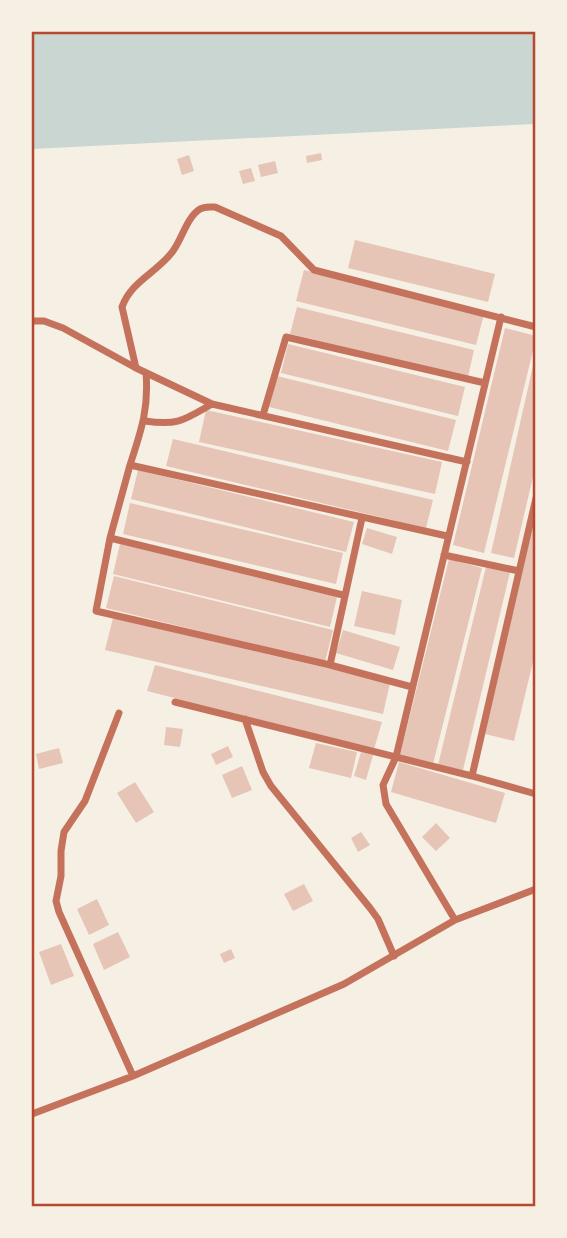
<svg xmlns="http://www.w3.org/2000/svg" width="567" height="1238" viewBox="0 0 567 1238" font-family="Helvetica,sans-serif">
	<rect width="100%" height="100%" fill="#f6efe4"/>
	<!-- water -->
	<path fill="#c9d6d2" d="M32,32H535V124L32,149Z"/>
	<!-- building -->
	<path fill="#e6c5b7" d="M321,153L322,160L307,163L306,156Z
		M189,155L194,171L182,175L177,159Z
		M275,161L278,173L261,177L258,165Z
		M251,168L255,181L243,184L239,171Z
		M355,240L495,274L488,302L348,268Z
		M304,270L484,314L476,345L296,301Z
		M297,307L474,350L468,377L290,334Z
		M505,328L536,336V338L484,553L453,545Z
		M288,344L465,387L458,416L281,373Z
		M534,361L536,464L514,558L491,553Z
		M277,376L456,420L448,451L269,407Z
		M206,410L442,462L435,494L199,442Z
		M173,439L433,500L426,528L166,466Z
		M138,470L354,522L346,552L131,499Z
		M130,503L343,553L336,584L123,534Z
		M534,520L536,649L514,741L485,734Z
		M367,528L397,537L392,554L362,544Z
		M120,544L337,597L330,627L113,574Z
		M449,559L482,568L433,764L400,755Z
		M486,567L510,572L463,770L438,765Z
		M114,576L333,630L325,662L106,608Z
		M362,591L402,600L395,635L354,626Z
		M113,618L390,683L383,714L105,650Z
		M343,630L400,647L393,670L336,653Z
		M155,665L382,722L374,749L147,691Z
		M166,727L183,729L180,747L164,745Z
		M316,743L357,752L351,778L309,768Z
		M228,746L233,757L216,765L211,754Z
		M59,748L63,763L39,769L36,754Z
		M361,752L373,755L366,780L354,776Z
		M399,762L505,793L496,823L391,792Z
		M242,766L252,790L232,798L222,775Z
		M135,782L154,812L136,823L117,793Z
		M436,823L450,838L436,851L422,837Z
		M361,832L370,845L358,852L351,838Z
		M304,884L313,901L293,911L284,894Z
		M97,899L109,925L89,935L77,909Z
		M118,932L130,957L104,970L93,944Z
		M61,944L74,976L51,985L39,952Z
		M231,949L235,958L224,963L220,954Z"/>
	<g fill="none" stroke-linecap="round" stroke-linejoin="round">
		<!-- minor -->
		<path stroke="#c5725c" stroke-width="7" d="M32,321H44L63,328L136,368L212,404L467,462
			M136,368L122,307C131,281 158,272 173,251C182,239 187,217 200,209C205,206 209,207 215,207L281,236L314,270L536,327
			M263,415L286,337L485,383
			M145,421C178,426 184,420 212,404
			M130,465C141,431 149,409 146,373
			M110,538L343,595
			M444,555L519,571
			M330,665L362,518
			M412,687L330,665L96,611L110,538L130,465L447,536
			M175,702L472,776L536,498
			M119,713L85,801L64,832L61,851V876L56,901L59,912L133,1076
			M245,719L263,772L271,786L370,908L378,919L394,956
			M472,776L536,794
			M455,920L386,804L383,785L396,757L501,317
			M32,1114L133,1076L344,984L455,920L536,889"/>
	</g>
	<!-- border -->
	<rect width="567" height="1238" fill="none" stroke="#f6efe4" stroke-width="66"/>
	<rect x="33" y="33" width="501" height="1172" fill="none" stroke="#b5482f" stroke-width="2.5"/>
</svg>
